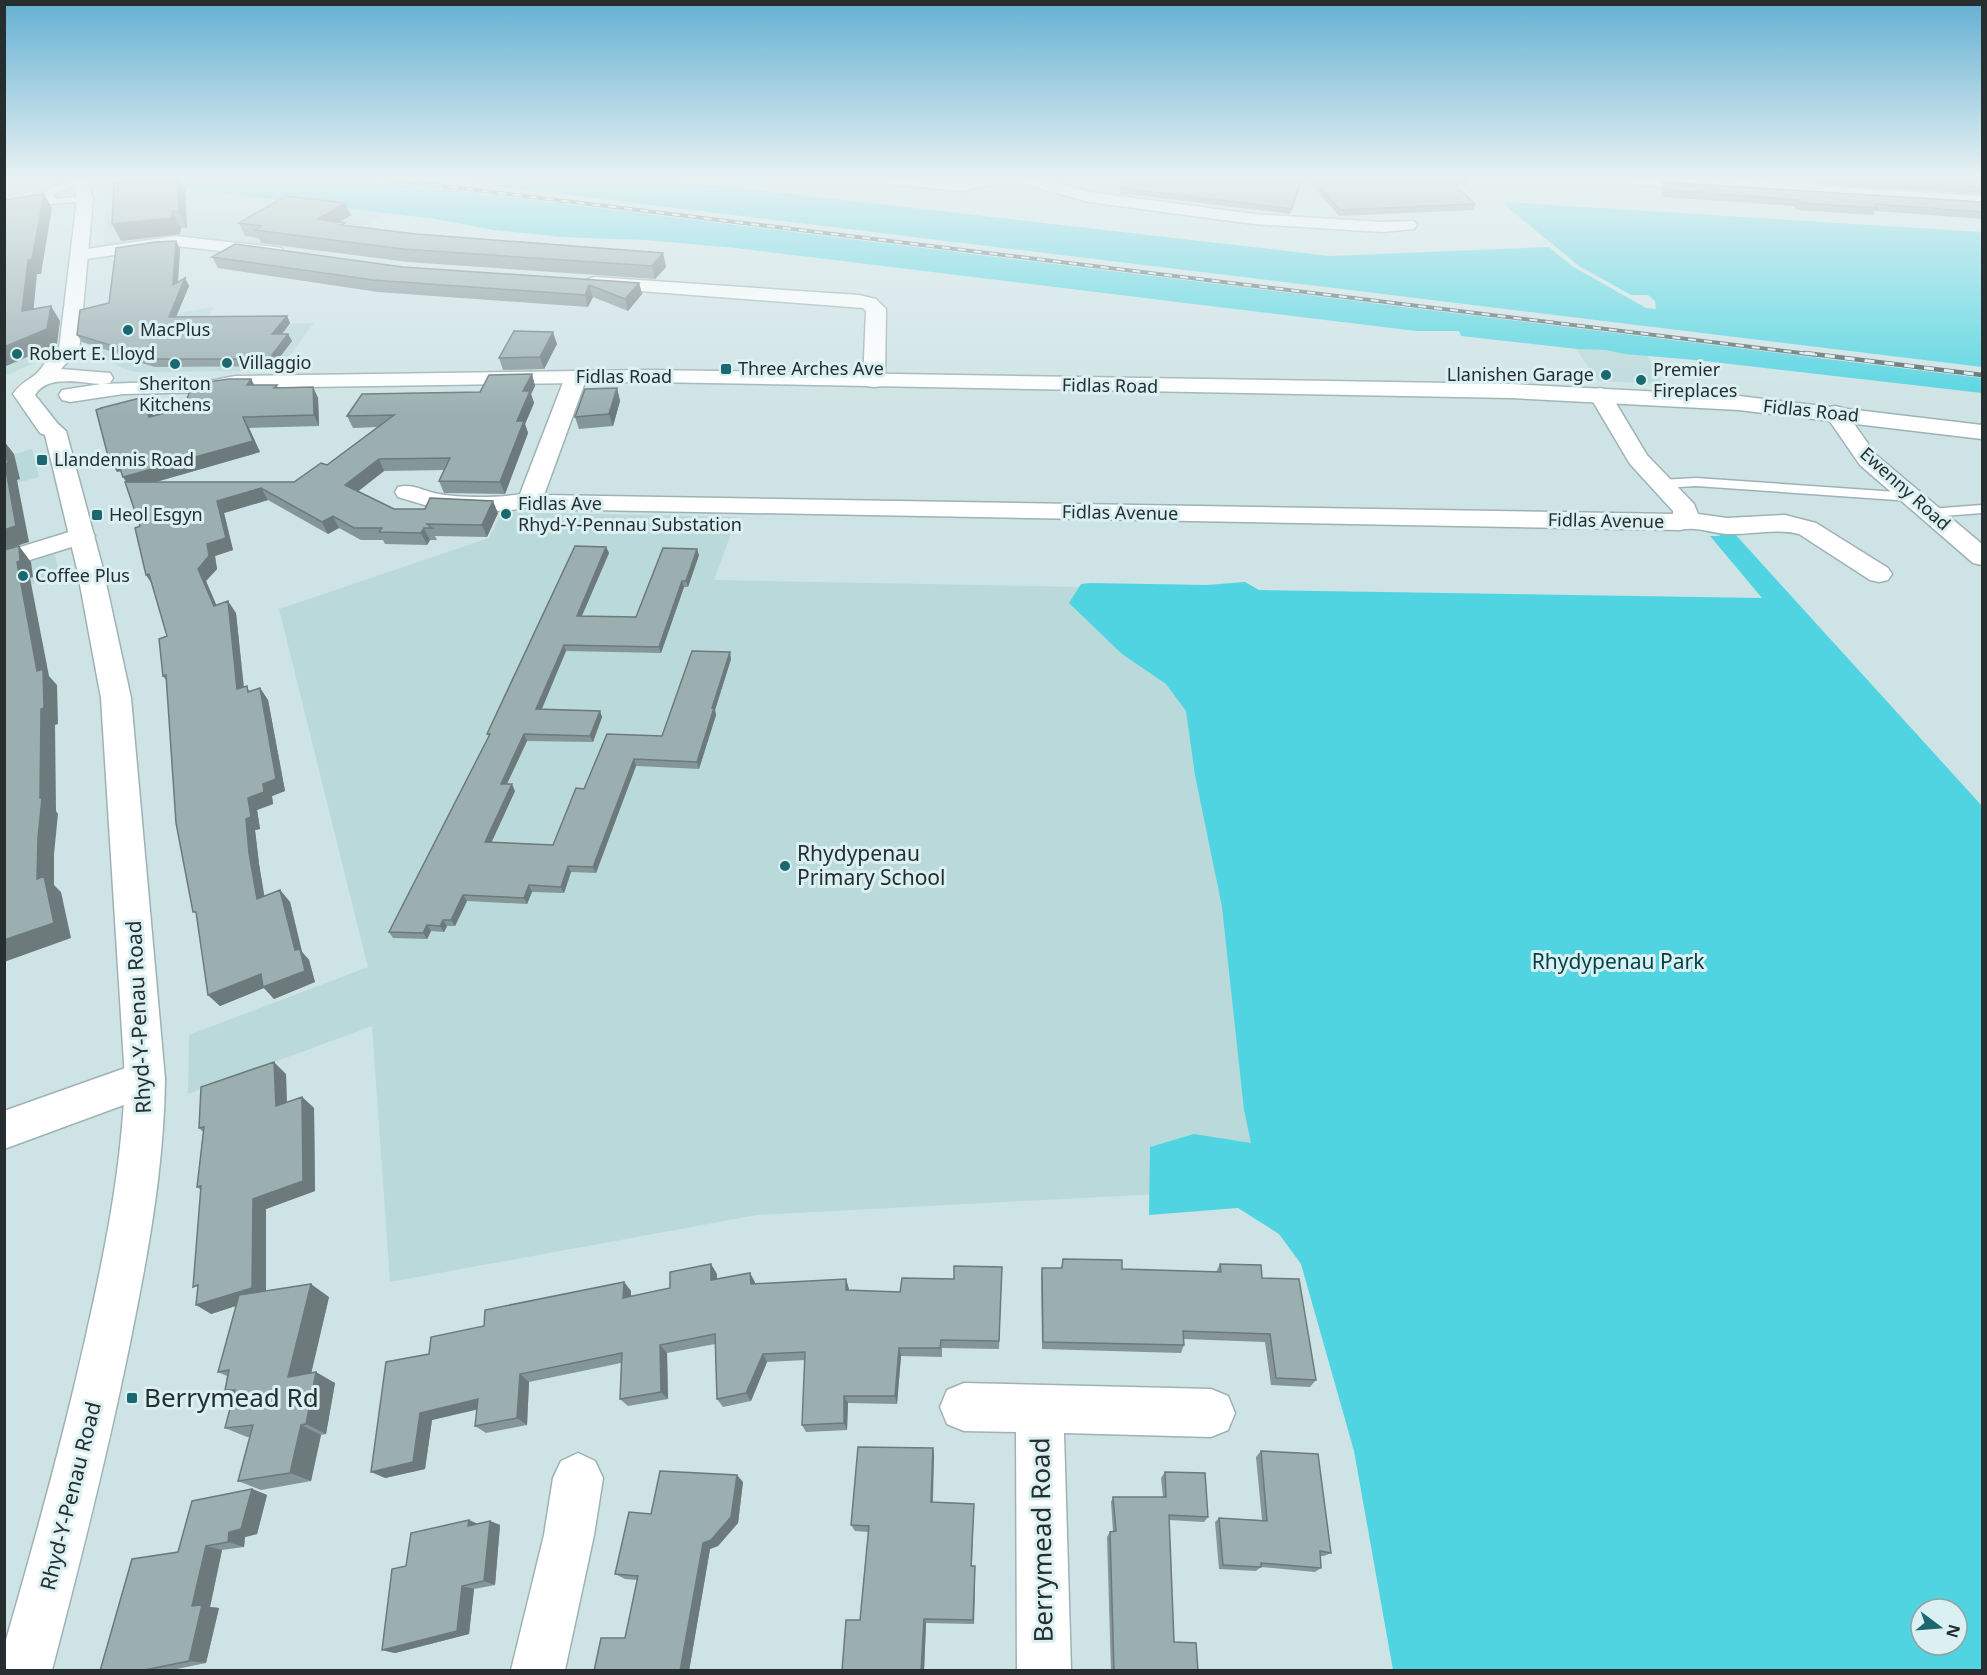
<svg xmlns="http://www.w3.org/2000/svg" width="1987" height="1675" viewBox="0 0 1987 1675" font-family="'Noto Sans',sans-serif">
	<rect width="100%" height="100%" fill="#cee3e5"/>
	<!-- built -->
	<path fill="#bad9db" d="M106,181L186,188L386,213L325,252L184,235L106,245L104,244Z
		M213,307L206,324L314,323L278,371L138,372L127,370L97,355L100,327Z
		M43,342L41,360L5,376V349Z
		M1575,348L1645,352L1663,384L1598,381Z
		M32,449L39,477L5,486V457Z
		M502,512L737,517L714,580L1180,589L1292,1187L757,1215L390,1282L372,1026L188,1094L189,1035L368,967L279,609L489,538Z
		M55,554L59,575L5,593L4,570Z"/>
	<!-- green -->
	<path fill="#50d4e1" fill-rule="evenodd" d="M105,179H361L1982,378V393L1696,360L1624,354L1606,350L1577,349L1461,336L1459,331H1416L736,248L645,240L562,237L494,230L435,219Z
		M437,179H661L1330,256L1549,247L1572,266L1646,308L1656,309L1655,301L1648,295H1631L1579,266L1506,206L1505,202L1982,232V367Z
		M1722,532L1734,533L1982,806V1670H1393L1354,1451L1301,1264L1279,1234L1238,1208L1149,1215L1150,1147L1194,1134L1251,1143L1244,1110L1222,907L1195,775L1186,711L1166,684L1122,654L1069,603L1081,584L1090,583L1207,585L1245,582L1259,590L1762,598L1710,536H1719ZM1921,1609H1957V1645H1921Z"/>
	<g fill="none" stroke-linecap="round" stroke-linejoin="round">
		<defs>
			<path id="lane" d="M76,179L84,181L54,194L56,199L85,196L88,197V201L50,204L44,193C53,184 65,183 76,179Z
				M1730,179L1813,181L1817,184L1813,187L1734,182Z
				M1696,478L1911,493L1918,497L1911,501L1696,486L1661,488L1654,484L1661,480Z
				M1982,505V513L1930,517L1923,513L1930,509Z"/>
			<path id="street" d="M878,179L963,181L1004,179L1002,182L963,191L886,184Z
				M1014,179H1042L1090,192L1254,214L1382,222L1414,221L1417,225L1414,229L1382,232L1254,224L1089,202L1016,182Z
				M1617,179H1709L1982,196V206L1625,184Z
				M176,236L275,247L281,248L284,252L281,256L275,257L176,246L80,260L74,259L71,255L74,251L80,250Z
				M595,277L859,295L876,299L886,309L885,381L882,386L874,387L866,386L863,381L866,311L863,308L588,287L586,283L588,279Z
				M576,371L584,372L587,377L544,495L1673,514V511L1630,464L1589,395L1592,390L1600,388L1608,390L1647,455L1694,504L1698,514L1727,518L1785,515L1816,523L1888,568L1892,574L1888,580L1879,582L1870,580L1799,534C1775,528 1751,535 1727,534C1711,533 1696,526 1680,530L538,509L529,507L507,511L438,509L398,497L395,492L398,487C413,483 425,492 439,494C459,498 500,498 520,494L565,377L568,372Z
				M1835,406L1843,408L1876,455L1982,544V565L1973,563L1860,465L1824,413L1827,408Z
				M82,528L91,531L95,536L91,541L4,568V552Z
				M145,1061L159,1066L165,1079L159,1092L4,1149V1111Z
				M964,1383L1211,1389L1228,1396L1235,1413L1228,1430L1211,1437L1064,1433L1071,1670H1017L1016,1432L964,1431L947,1424L940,1407L947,1390Z
				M578,1453L595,1461L603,1478L594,1535L565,1670H511L544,1535L553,1478L561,1461Z"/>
			<path id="secondary" d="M73,179H87L93,199L79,352C74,359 67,361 61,369L110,373L113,378L110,383L103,384L215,380L235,376L650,370L1511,384L1739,396L1982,425V439L1739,410L1511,398L650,382L235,388L215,392L123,394L70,402L62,400L59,395L62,390L101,384C81,383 47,374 35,395L58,424L66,431L103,569L131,698L165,1079C164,1170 147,1259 129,1348C107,1456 80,1563 52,1670H4V1647C33,1547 61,1446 84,1344C104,1256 122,1169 125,1079L101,698L77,569L45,435L40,433L13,394C23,380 31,380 39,371C46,363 49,353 59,349L77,199Z"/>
		</defs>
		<!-- lane casing -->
		<use href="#lane" stroke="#9eb2b4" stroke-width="3"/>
		<!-- street casing -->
		<use href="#street" stroke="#9eb2b4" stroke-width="3"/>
		<!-- secondary casing -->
		<use href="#secondary" stroke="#9eb2b4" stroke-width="3"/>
		<!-- lane -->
		<use href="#lane" fill="#fff" fill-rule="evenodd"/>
		<!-- street -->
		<use href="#street" fill="#fff" fill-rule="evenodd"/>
		<!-- secondary -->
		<use href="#secondary" fill="#fff" fill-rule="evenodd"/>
		<defs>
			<path id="rail-far1" d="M386,179L1817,355"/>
			<path id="rail" d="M1805,353L1982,375"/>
		</defs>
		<!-- rail-far1 casing -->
		<use href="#rail-far1" stroke="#586465" stroke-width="4"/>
		<!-- rail casing -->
		<use href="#rail" stroke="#586465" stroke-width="4.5"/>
		<!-- rail-far1 -->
		<use href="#rail-far1" stroke="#dbf0f2" stroke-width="2" stroke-dasharray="8" stroke-linecap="butt"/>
		<!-- rail -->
		<use href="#rail" stroke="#dbf0f2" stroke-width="3" stroke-dasharray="10" stroke-linecap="butt"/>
	</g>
	<!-- wall -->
	<path fill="#859698" d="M141,179H180L185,189L187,228H181L180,234L121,241Z
		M1125,179H1303L1290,214L1120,193V188Z
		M1307,179H1467L1469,180L1467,186L1455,185L1475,204L1474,210L1339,216Z
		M1814,179H1983V194L1819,184Z
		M1662,182L1983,202V219L1875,211L1873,215L1797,210L1794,206L1664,197L1660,188Z
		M345,203L351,215L340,222L346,226L416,234L663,253L666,267L655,279L408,262L261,243L259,238L245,236L239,223Z
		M176,241L180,249L178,283L185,278L189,286L176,317L287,316L290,323L282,334H288L292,341L273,366L155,367L121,357L119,354L82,342L77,335L109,303Z
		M212,257L403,267L639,283L642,294L628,311L593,297L588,307L378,292L218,268Z
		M557,344L544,369L503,370L499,358Z
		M532,374L535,386L531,394L534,403L525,424L528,433L505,494L444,493L439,481L444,470L384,471L358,491L394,509L498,513L487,537L435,536L437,540H430L427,545L385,544L383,540H361L339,528L328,534L268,500L224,513L233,550L215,556L217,569L206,581L216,605L236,613L244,687L250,691L260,688L268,700L285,791L272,796L273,804L257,810L260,829L255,830L259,864L264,897L280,890L290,902L302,952L309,960L315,982L274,999L264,988L220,1006L208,995L166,680L163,676L167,636L140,526L126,482L121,471L117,472L151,408L153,416L183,408L251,379L254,385H277L278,388L313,387L318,398L319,426L249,428L260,452L156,482H294L327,465L378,427L353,428L347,416L480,392Z
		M617,388L620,401L613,426L579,429L575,417Z
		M606,547L609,553L582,616L636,617L699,555L688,587H684L661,653L566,651L541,709L600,711L602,717L593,742L527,741L507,784L515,791L491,842L553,845L584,789L662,736L731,659L715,710L716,715L699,769L636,766L596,873L571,872L564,893L532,892L527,904L467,901L455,926H447L444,932L431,931L427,939L393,938L389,932L489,736L487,734Z
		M286,1074L287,1102L302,1097L314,1108L315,1191L266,1209V1291L329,1297L311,1373L335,1383L326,1434L321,1435L311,1481L261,1490L238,1481L250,1437H247L225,1428L233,1394L225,1390L227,1376L218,1372L236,1306L211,1314L201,1190L197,1187L203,1132L199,1128Z
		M1063,1259L1122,1269L1216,1272L1220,1264L1262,1278L1316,1380L1310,1387L1271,1385L1265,1342L1184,1339V1345L1181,1353L1042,1349L1041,1276L1042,1268H1061Z
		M1002,1267L999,1349L942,1348V1357L901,1356L897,1404L848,1403L847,1430L806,1432L802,1425L805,1360L767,1362L751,1401L723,1407L717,1399L715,1344L667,1353L668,1399L628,1406L620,1399L621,1363L529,1382L527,1425L486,1433L475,1426L477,1409L432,1420L425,1469L385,1478L429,1354L484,1326L624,1282L631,1291V1296L670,1288L717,1274V1279L750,1273L755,1284L846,1279L849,1290L900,1292Z
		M933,1448L934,1456L933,1502L974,1504L972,1566H975V1571L974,1624L926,1623L924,1671H842L860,1620L868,1532L855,1531L851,1525Z
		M1261,1451L1331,1553L1324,1556H1320L1321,1568L1315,1572L1261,1567L1256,1571L1219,1569L1215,1522L1219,1518L1262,1520L1256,1457Z
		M1165,1472L1208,1517L1204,1522L1169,1520L1174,1642L1198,1671H1111L1107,1537L1110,1532H1113L1111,1502L1113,1497H1163L1161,1478Z
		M743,1482L738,1523L718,1546L710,1549L689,1671H594L625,1638L637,1580L625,1579L615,1574L651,1514Z
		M252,1489L267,1495L257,1534L245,1537L244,1547L222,1550L210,1607L219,1608L206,1663L167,1671H100Z
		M469,1520L478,1524L490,1521L500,1525L495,1585L474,1589L469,1634L395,1653L382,1650L406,1566Z"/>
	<!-- shaded-wall -->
	<path fill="#6c7a7c" d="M177,179H180L185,189L187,228L179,212Z
		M44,194L52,208L41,274H37L32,325L22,311L28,260Z
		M345,203L351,215L323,232L318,219Z
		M172,211L181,228L180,234L121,241L112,224Z
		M176,241L180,249L177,293L173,285Z
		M663,253L666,267L655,279L652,266Z
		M185,278L189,286L173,324L169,317Z
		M639,283L642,294L628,311L625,299Z
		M589,285L593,297L588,307L585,295Z
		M51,306L60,321L57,344L4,367V347Z
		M287,316L290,323L276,342L272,334Z
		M553,332L557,344L544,369L540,357Z
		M288,334L292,341L273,366L269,359Z
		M532,374L535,386L531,394L534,403L525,424L528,433L505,494L500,482L517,421L523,391Z
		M251,379L257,390L247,385Z
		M313,387L318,398L319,426L314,415Z
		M617,388L620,401L613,426L609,414Z
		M144,397L151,408L156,428L149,417Z
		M243,417L249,428L260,452L131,489L123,477Z
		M4,441L14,454L20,479L17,480L29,542L4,550Z
		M116,458L124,470L117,472L109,460Z
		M379,459L384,471L351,497L345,485Z
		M261,488L268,500L224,513L233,550L215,556L217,569L206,581L222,618L214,606L198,569L207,544L217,501Z
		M493,501L498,513L487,537L482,525Z
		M333,516L339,528L328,534L322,522Z
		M424,528L430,540L427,545L421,533Z
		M19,546L31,562L33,577L30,578L49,676L57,685L58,724L55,725L56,811L58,814L54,854V885L61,892L71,938L4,962V940L37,879L38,838L40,798L41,709L37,671L17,562Z
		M606,547L609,553L579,622L577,616Z
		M697,549L699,555L688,587L686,581Z
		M149,574L154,587L146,575Z
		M682,581L684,587L661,653L659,647Z
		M228,601L236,613L245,701L237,689Z
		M564,645L566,651L539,716L536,709Z
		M730,652L731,659L715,710L716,715L699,769L697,762L712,708Z
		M260,688L268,700L285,791L272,796L273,804L257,810L260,829L255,830L259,864L267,911L257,899L249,853L246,819L248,798L263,784Z
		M600,711L602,717L593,742L590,736Z
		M524,734L527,741L504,790L501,784Z
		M634,759L636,766L596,873L593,867Z
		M512,784L515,791L489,848L485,842Z
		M568,866L571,872L564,893L561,887Z
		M529,885L532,892L527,904L524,898Z
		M280,890L290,902L302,952L309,960L315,982L274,999L264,988L220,1006L208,995L295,950Z
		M463,895L467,901L455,926L451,920Z
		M443,920L447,926L444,932L440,926Z
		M427,925L431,931L427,939L423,933Z
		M274,1062L286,1074L287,1117L276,1106Z
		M302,1097L314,1108L315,1191L266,1209V1296L211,1314L196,1305L253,1199Z
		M711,1264L717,1274V1289L711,1280Z
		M750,1273L755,1282L756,1293L751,1284Z
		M846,1279L849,1289V1299L846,1290Z
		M624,1282L631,1291V1307L623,1298Z
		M311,1284L329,1297L308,1387L288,1377Z
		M660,1345L667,1353L668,1399L661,1392Z
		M899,1348L901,1356L897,1404L895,1396Z
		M763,1354L767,1362L751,1401L746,1393Z
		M316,1372L335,1383L326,1434L306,1424Z
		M520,1374L529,1382L527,1425L517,1418Z
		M844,1396L848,1403L847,1430L844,1423Z
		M478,1399L488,1407L432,1420L425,1469L385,1478L371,1472L420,1413Z
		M301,1425L321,1435L311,1481L290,1473Z
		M933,1448L934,1456L932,1509L931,1502Z
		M737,1475L743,1482L738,1523L718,1546L710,1549L689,1671H680L703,1543Z
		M252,1489L267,1495L257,1534L245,1537L244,1547L228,1542L229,1532Z
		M469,1520L480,1525L468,1526Z
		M490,1521L500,1525L495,1585L484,1581Z
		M206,1546L222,1550L210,1607L219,1608L206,1663L189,1661L192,1606Z
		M975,1566V1571L974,1624L973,1620Z
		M462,1586L474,1589L469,1634L395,1653L382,1650Z
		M924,1619L926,1623L924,1671H921Z"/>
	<!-- building -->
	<path fill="#9bafb1" stroke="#6c7a7c" stroke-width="1.5" d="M141,179H177L179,212L172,211V218L112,224L114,184Z
		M1125,179H1302L1292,209L1120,188Z
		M1313,179H1467L1469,180L1449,179L1475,204L1340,210Z
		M1855,179H1983V187Z
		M1662,182L1983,202V212L1874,204L1877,208L1800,203L1798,200L1667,190Z
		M44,194L32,259L28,260L22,311L51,306L47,329L4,347V200Z
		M286,196L345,203L318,219L345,223L341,225L416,234L663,253L652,266L403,249L255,230L262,226L239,223Z
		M176,241L173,285L185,278L169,317L287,316L272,334H288L269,359H150L116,350L117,347L77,335L80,310L109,303L116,248L155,242Z
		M235,244L403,267L639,283L625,299L589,285L585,295L373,280L212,257Z
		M514,331L553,332L540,357L499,358Z
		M532,374L523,391H530L517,421H524L500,482L439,481L450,458L379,459L345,485L394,509H425L430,498L493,501L482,525L427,524L432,528H424L421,533L379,532L382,528H354L333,516L322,522L261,488L217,501L226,538L207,544L209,556L198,569L214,606L228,601L237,689L247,686L248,692L260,688L276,779L263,784L264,792L248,798L251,817L246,819L249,853L257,899L280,890L295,950L300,949L305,971L263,987L261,974L208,995L196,912H193L176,823L166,675L163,676L159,639L167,636L149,574L146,575L135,528L140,526L125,482H294L321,463L327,465L394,415L347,416L362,394L480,392L489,375Z
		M229,379H251L247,385H277L274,388L313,387L314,415L243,417L253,441L123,477L116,458L109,460L96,410L101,408L144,397L149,417L183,408L193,384Z
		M617,388L609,414L575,417L585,389Z
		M4,447L8,463L5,464L16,526L4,530Z
		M19,546L20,561L17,562L37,671L43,669L44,708L41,709L40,798H42L38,838L37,879L44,876L54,923L4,940V550Z
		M575,546L606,547L577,616L636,617L663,548L697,549L686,581H682L659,647L564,645L536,709L600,711L590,736L524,734L501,784H512L485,842L553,845L576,788L584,789L607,734L662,736L692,651L730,652L712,708H714L697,762L634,759L593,867L568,866L561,887L529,885L524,898L463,895L451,920H443L440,926L427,925L423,933L389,932L490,734H487Z
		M274,1062L276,1106L302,1097L303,1181L253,1199L252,1288L196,1305L198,1285L193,1287L201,1186L197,1187L204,1127L199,1128L201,1087Z
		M1063,1259L1122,1260V1269L1221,1272L1220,1264L1261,1265L1262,1278L1299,1279L1316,1380L1276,1378L1270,1334L1183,1331L1184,1345L1043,1342L1042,1268H1062Z
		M711,1264V1280L750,1273L751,1284L846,1279V1290L900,1292L902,1278L954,1279V1266L1002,1267L999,1341L941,1340L940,1348H899L895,1396H844V1423L802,1425L805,1352L763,1354L746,1393L717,1399L715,1334L660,1345L661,1392L620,1399L622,1353L520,1374L517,1418L475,1426L478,1399L420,1413L413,1462L371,1472L386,1362L429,1354L431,1337L484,1326L485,1310L624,1282L623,1298L670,1288V1272Z
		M311,1284L288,1377L316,1372L306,1424L301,1425L290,1473L238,1481L253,1425L225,1428L235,1390H225L229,1370L218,1372L239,1295Z
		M858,1447L933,1448L931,1502L974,1504L971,1566H975L973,1620L924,1619L921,1671H842L846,1620H860L869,1526L851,1525Z
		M1261,1451L1318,1454L1331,1553L1320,1551L1321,1568L1261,1563V1567L1223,1565L1219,1518L1267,1521Z
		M660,1471L737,1475L731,1517L711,1540L703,1543L680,1671H594L601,1638H625L638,1576L615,1574L629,1512L651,1514Z
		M1165,1472L1205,1473L1208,1517L1169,1515L1174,1642L1196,1643L1198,1671H1114L1110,1532L1116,1531L1113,1497H1166Z
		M252,1489L241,1529L229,1532L228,1542L206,1546L192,1606L202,1605L189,1661L139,1671H100L132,1559L178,1552L192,1501Z
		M469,1520L468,1526L490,1521L484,1581L462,1586L457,1631L382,1650L392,1569L406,1566L411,1533Z"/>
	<!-- sky -->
	<linearGradient id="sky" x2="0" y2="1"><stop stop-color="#64b0d3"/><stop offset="0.43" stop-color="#e9f2f3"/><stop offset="1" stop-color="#e9f2f3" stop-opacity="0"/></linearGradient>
	<rect width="1987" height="414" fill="url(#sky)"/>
	<!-- markers -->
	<g fill="#1b686f" stroke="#dbf0f2" stroke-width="2">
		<circle cx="128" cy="330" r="6"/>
		<circle cx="17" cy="354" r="6"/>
		<circle cx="227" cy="363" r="6"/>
		<circle cx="175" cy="364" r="6"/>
		<rect x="720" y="363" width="12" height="12" rx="3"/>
		<circle cx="1606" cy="375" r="6"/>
		<circle cx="1641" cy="380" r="6"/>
		<rect x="36" y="454" width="12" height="12" rx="3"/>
		<circle cx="506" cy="514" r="6"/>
		<rect x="91" y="509" width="12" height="12" rx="3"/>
		<circle cx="23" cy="576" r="6"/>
		<circle cx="785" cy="866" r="6"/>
		<rect x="126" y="1392" width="12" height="12" rx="3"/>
	</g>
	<g text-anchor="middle" stroke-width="6" stroke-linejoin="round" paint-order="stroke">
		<!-- far-poi labels -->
		<g font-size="18" fill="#262e2f" stroke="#dbf0f2" text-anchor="start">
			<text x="140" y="336">MacPlus</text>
			<text x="29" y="360">Robert E. Lloyd</text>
			<text x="239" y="369">Villaggio</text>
			<text x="738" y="375">Three Arches Ave</text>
			<text x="1653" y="376">Premier<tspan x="1653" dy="21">Fireplaces</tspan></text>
			<text x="1594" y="381" text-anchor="end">Llanishen Garage</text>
			<text x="175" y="390" text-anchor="middle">Sheriton<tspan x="175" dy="21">Kitchens</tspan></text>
			<text x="54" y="466">Llandennis Road</text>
			<text x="518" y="510">Fidlas Ave<tspan x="518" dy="21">Rhyd-Y-Pennau Substation</tspan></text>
			<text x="109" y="521">Heol Esgyn</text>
			<text x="35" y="582">Coffee Plus</text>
		</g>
		<!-- far-street labels -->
		<g font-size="18" fill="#262e2f" stroke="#dbf0f2">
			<text x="624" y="383">Fidlas Road</text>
			<text transform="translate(1110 386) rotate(1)" y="6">Fidlas Road</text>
			<text transform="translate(1811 411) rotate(6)" y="6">Fidlas Road</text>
			<text transform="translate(1905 489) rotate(42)" y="6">Ewenny Road</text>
			<text transform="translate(1120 513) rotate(1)" y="6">Fidlas Avenue</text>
			<text transform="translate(1606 521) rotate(1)" y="6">Fidlas Avenue</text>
		</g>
		<!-- poi labels -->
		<g font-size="21" fill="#262e2f" stroke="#dbf0f2" text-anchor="start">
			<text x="797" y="861">Rhydypenau<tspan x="797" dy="24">Primary School</tspan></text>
		</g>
		<!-- park labels -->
		<g font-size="21" fill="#00444a" stroke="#dbf0f2">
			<text x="1618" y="969">Rhydypenau Park</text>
		</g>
		<!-- street labels -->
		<g font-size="21" fill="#262e2f" stroke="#dbf0f2">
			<text transform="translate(139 1017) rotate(-93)" y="7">Rhyd-Y-Penau Road</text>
			<text transform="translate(71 1496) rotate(-76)" y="7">Rhyd-Y-Penau Road</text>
		</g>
		<!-- near-poi labels -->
		<g font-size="26" fill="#262e2f" stroke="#dbf0f2" text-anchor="start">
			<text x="144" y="1407">Berrymead Rd</text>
		</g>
		<!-- near-street labels -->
		<g font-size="26" fill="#262e2f" stroke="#dbf0f2">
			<text transform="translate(1042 1540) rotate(-91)" y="9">Berrymead Road</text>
		</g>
	</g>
	<!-- border -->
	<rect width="1987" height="1675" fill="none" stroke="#262e2f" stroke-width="12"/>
	<!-- north arrow -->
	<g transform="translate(1939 1627) rotate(106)"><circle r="28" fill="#dbf0f2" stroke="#93a2a4" stroke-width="1.5"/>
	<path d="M0-4.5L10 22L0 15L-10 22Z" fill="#1b686f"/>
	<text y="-9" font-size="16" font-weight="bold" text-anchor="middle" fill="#262e2f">N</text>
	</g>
</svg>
